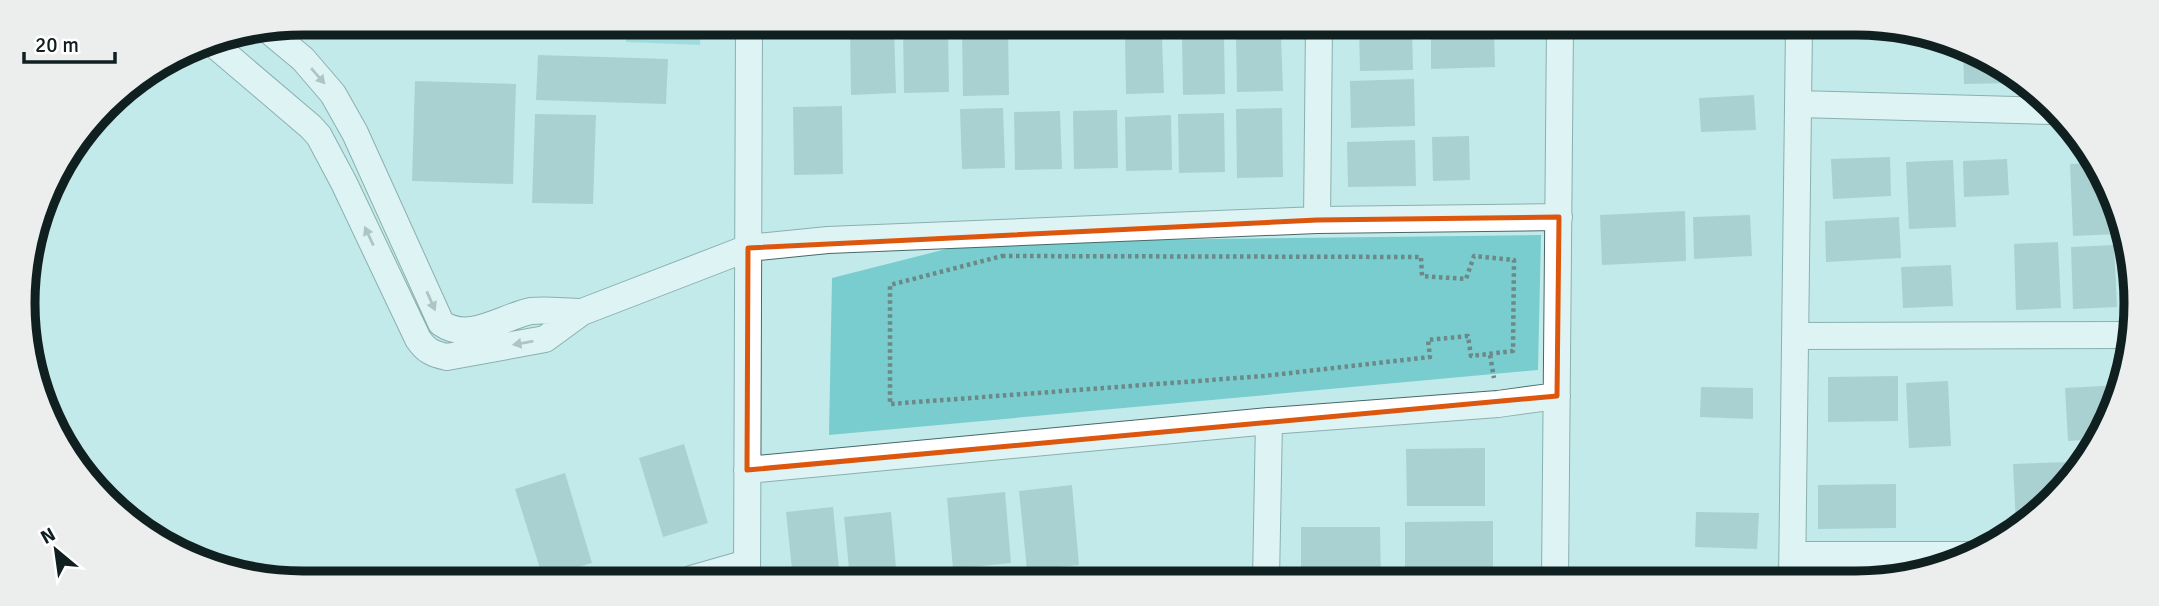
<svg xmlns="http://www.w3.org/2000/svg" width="2159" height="606" viewBox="0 0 2159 606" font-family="Signika,sans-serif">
	<rect width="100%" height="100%" fill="#c3eaea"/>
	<!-- green -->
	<path fill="#79cdcf" d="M626,24H701L700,45L626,42Z
		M1541,235L1538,370L829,435L832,278L974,242Z"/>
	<!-- building -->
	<path fill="#8db3b3" d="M948,26L949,92L904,93L903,27Z
		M1412,27L1413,70L1360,71L1359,29Z
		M894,28L896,93L851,95L850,30Z
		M1494,29L1495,67L1431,69V30Z
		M962,30H1008L1009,95L963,96Z
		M1281,35L1283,91L1237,92L1236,36Z
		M1162,37L1164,93L1126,94L1125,38Z
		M1224,37L1225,94L1183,95L1182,38Z
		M1963,50L2011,70V83L1964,84Z
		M538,55L668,59L666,104L536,100Z
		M1414,79L1415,126L1351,128L1350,81Z
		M415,81L516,84L513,184L412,181Z
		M1754,95L1756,130L1701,132L1699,98Z
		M842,106L843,174L794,175L793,107Z
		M1003,108L1005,168L962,169L960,109Z
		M1282,108L1283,177L1237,178L1236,109Z
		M1117,110L1118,168L1074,169L1073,111Z
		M1060,111L1062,169L1015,170L1014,112Z
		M1224,113L1225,172L1179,173L1178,114Z
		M535,114L596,115L593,204L532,203Z
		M1171,115L1172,170L1126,171L1125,117Z
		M1469,136L1470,180L1433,181L1432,137Z
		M1415,140L1416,186L1348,187L1347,142Z
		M1890,157L1891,196L1833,199L1831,159Z
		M2007,159L2009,195L1964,197L1963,161Z
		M1953,160L1956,227L1909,229L1906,162Z
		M2096,163L2117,215L2118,234L2073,236L2070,164Z
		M1685,211L1686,261L1602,265L1600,215Z
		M1750,215L1752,256L1694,259L1693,217Z
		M1899,217L1901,258L1826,262L1825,221Z
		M2058,242L2061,308L2016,310L2014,244Z
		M2114,245L2117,307L2073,309L2071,247Z
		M1951,265L1953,306L1903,308L1901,267Z
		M1898,376V421L1828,422V377Z
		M1948,381L1951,446L1909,448L1906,383Z
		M2121,385L2107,427L2099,439L2068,441L2065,388Z
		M1701,387L1753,388V419L1700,417Z
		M684,444L708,523L663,537L639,458Z
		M1485,448V506H1407L1406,449Z
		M2069,462L2070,480L2054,501L2023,523L2016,524L2013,464Z
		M565,473L592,563L543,578L515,489Z
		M1896,484V528L1818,529V485Z
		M1072,485L1079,565L1027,570L1019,491Z
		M1005,492L1011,563L953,569L947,498Z
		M833,507L840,579H793L786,512Z
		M891,512L897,579H850L844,517Z
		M1696,512L1759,513L1757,549L1695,547Z
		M1493,521V570L1405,571V522Z
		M1301,527H1380L1381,580H1301Z"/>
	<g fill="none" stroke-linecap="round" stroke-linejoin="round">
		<defs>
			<path id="street" d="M268,30L303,59L333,94L355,133L441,323C469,343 502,317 531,311C547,309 566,312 582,312
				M210,41L311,127L319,136L344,183L418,339C426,351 433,354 447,357L545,339L582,312L748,248L828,240L1317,220L1559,217
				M1798,104L2052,111
				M1317,220L1319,26
				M1796,336L2131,335
				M747,470L1269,421L1498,404L1557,396
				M1793,555H1976
				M691,579L747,563
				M747,579L749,24
				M1266,580L1269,421
				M1555,580L1560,27
				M1792,581L1799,28"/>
		</defs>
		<!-- street casing -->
		<use href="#street" stroke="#466969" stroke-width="28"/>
		<!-- path -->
		<path stroke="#6c8888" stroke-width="4.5" stroke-dasharray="3.5 3.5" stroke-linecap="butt" d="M1002,256L1421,257L1422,276L1466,279L1474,256L1514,260L1513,351L1471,356L1468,336L1428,340L1430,357L1264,376L890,404V285Z
			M1490,355L1494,378"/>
		<!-- street -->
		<use href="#street" stroke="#fff" stroke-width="26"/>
	</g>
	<!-- one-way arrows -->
	<defs><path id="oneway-solid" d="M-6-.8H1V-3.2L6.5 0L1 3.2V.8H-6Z" transform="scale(1.75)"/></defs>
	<g fill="#939a9a">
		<use href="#oneway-solid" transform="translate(318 76) rotate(49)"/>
		<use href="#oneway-solid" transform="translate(369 236) rotate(-115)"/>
		<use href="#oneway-solid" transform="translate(431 301) rotate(66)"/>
		<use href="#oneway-solid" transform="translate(523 343) rotate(170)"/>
	</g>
	<!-- marked area -->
	<path d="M0 0H2159V606H0ZM1559,217L1557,396L747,470L748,248L1317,220Z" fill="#c3eaea" fill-opacity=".55" fill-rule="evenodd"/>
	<path fill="none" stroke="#dd560d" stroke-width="5" stroke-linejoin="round" d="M1559,217L1557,396L747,470L748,248L1317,220Z"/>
	<!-- crop -->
	<path d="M0 0H2159V606H0ZM303 35H1856A268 268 0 0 1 2124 303V303A268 268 0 0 1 1856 571H303A268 268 0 0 1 35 303V303A268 268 0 0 1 303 35Z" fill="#eceded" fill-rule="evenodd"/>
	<path fill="none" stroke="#101f1f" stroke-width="9" d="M303 35H1856A268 268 0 0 1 2124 303V303A268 268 0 0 1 1856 571H303A268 268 0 0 1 35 303V303A268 268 0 0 1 303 35Z"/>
	<!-- north arrow -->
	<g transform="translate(56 550) rotate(331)" stroke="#ffffff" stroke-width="5" paint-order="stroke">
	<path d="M0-5L12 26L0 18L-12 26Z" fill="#101f1f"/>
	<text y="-10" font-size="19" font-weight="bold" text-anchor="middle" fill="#101f1f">N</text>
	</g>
	<!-- scale -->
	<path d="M24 52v10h91v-10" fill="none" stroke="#101f1f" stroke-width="3.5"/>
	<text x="35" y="52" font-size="21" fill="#101f1f" stroke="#ffffff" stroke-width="5" paint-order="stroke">20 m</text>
</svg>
